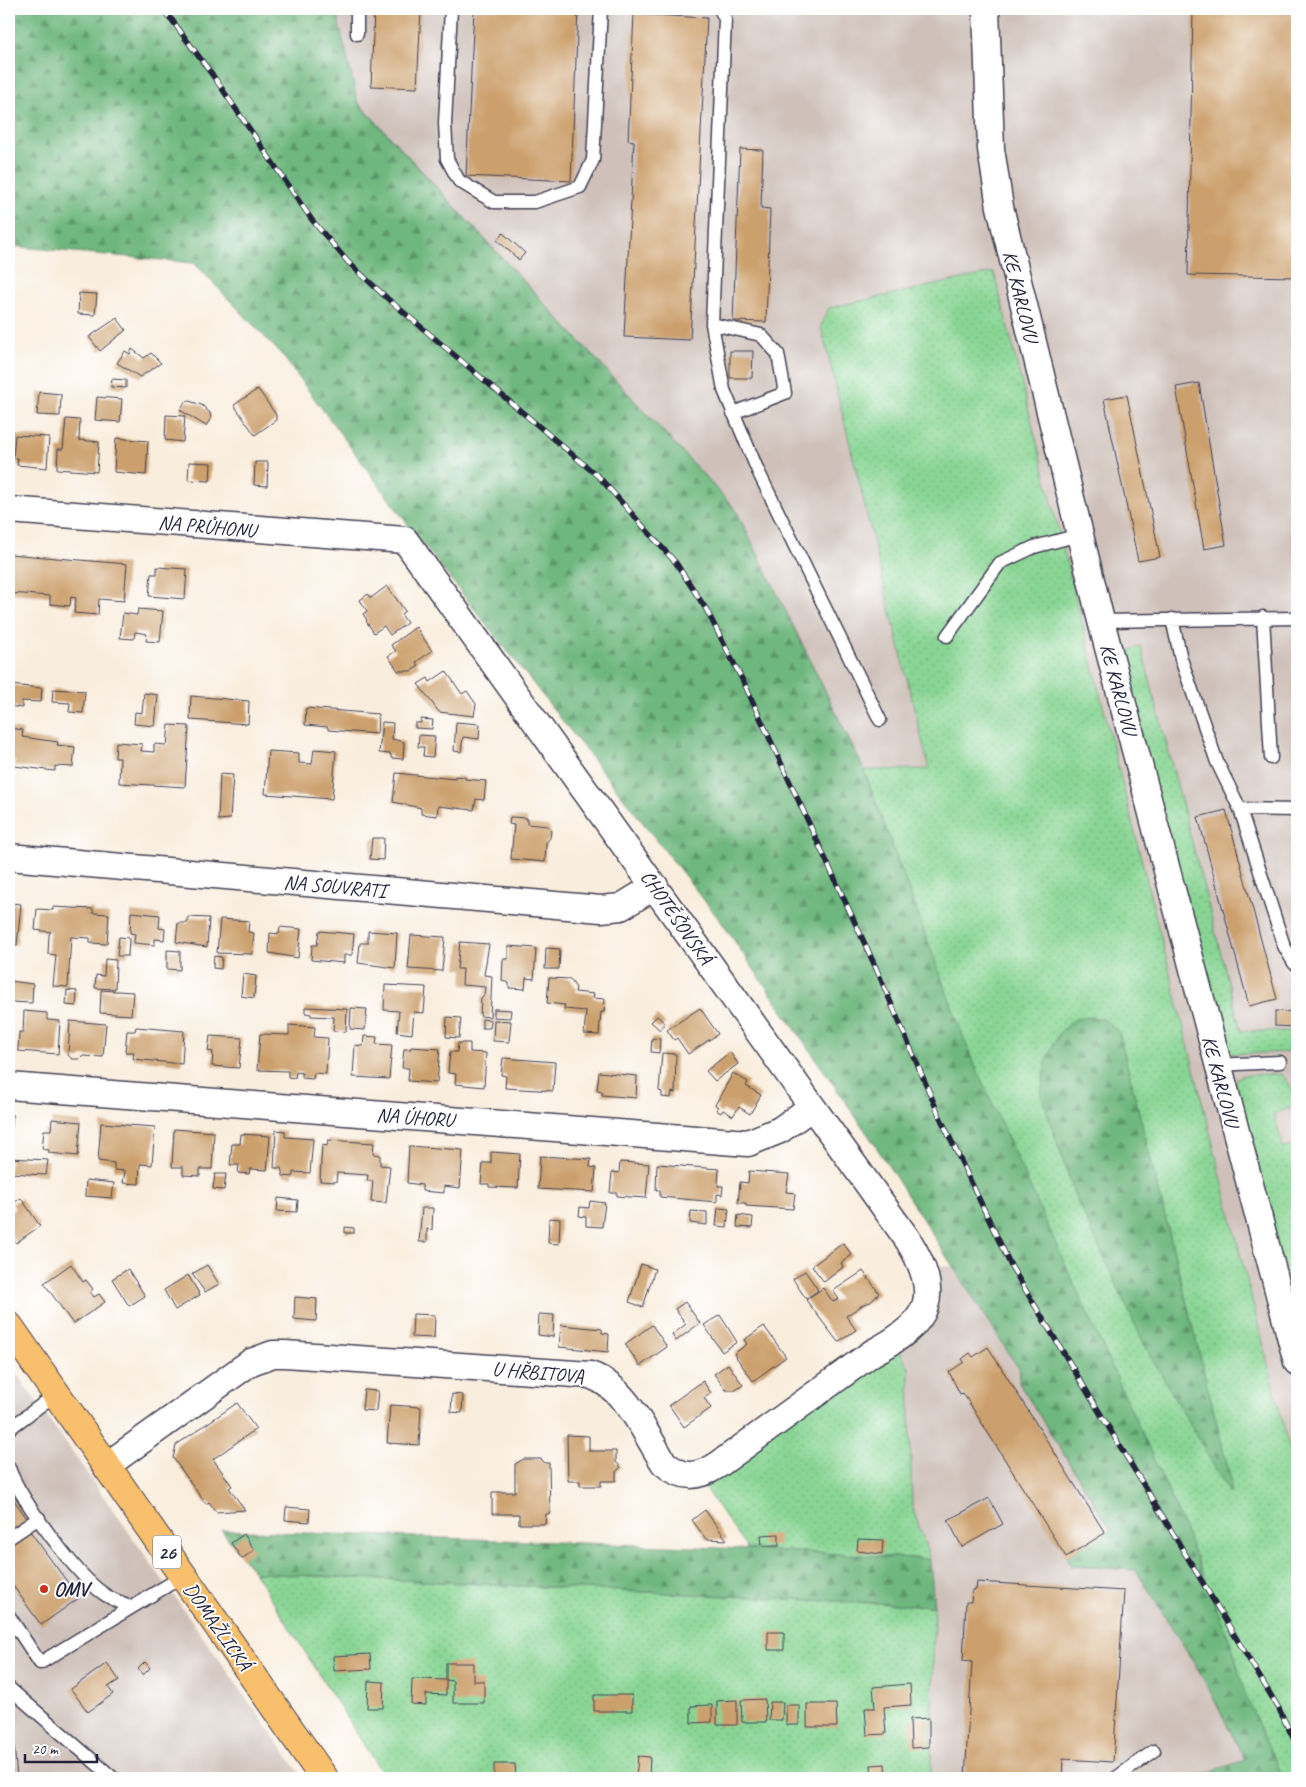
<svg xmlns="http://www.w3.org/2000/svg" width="1306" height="1787" viewBox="0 0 1306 1787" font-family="Caveat,sans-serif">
	<defs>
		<pattern id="green-dots" width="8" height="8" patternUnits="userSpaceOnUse" patternTransform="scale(1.25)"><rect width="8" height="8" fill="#89d694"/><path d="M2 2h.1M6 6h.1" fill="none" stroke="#76b780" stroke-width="1.8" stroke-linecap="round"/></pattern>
		<pattern id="forest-firs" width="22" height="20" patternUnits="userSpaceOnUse" patternTransform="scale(1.25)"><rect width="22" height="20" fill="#6eb77e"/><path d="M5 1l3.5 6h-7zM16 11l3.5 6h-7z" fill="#5a9468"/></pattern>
	</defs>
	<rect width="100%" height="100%" fill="#fff"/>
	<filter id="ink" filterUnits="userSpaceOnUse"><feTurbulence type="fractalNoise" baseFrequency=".02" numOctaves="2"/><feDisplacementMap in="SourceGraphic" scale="10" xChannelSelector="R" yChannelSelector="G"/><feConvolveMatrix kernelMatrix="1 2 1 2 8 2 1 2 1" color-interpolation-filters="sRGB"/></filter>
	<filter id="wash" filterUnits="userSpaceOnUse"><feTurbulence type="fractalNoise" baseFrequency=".0096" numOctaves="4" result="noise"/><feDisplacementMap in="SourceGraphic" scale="20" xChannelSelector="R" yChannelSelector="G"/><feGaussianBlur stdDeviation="1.12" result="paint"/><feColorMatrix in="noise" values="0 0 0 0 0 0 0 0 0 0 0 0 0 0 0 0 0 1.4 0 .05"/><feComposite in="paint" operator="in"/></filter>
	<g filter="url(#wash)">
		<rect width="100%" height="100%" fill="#f9eddd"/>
		<!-- industrial -->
		<path fill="#cfc1ba" d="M333,9H1297V1477L994,272L829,308L821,326L929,770H864L736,510L358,103L337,15Z
			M923,1264L954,1267L1021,1371L1019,1383L1111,1529L1297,1778H931L934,1606L930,1559L912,1506L909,1369L894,1341L912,1325Z
			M9,1363L303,1778H9Z"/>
		<!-- green -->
		<path fill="url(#green-dots)" stroke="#567c68" d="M304,44L736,510L864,770L929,769L821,326L829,308L994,272L1297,1479V1778H1283L1271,1752L1246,1760L1201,1674L1019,1383L1020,1371Z
			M1141,646L1241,1031H1297V1052L1230,1054L1223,1046L1121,662L1127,651Z
			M1281,1074L1291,1086L1296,1106L1274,1114L1283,1148L1297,1145L1295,1232L1297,1322L1234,1091L1236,1079L1243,1075Z
			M894,1341L909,1368L912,1506L930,1559L748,1549L696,1476Z
			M255,1573L934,1606L931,1778H385Z
			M1215,1770L1219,1778H1188Z"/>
		<!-- forest -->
		<path fill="url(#forest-firs)" stroke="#486c5c" d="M9,9H333L337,15L358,103L736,510L864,770L971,1057L1174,1504L1232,1646L1246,1697L1283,1778H1219L1215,1770L1245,1760L1201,1674L1136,1570L1071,1566L1066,1557L1111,1529L1019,1383L1020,1371L873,1142L722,923L415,534L282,355L194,263L9,246Z
			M1091,1017L1103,1019L1119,1032L1230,1476V1494L1147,1350L1075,1196L1041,1094L1046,1059L1060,1032L1075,1019Z
			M221,1530L748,1549L930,1559L934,1606L255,1573Z"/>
		<g id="blocks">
			<!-- building -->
			<path fill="#cca06d" d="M374,9H421L417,88L371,86Z
				M474,9H578L571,181L466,176Z
				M1193,9H1297V277L1188,275Z
				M634,14L707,18L690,340L624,337L634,141L628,140Z
				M740,149L763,150L761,208L770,209L766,322L733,321Z
				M503,233L525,253L519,260L497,240Z
				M79,293L97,294L95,315L78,314Z
				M117,318L126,330L100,351L89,337Z
				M132,349L144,358L151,353L161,363L140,377L117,363L125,351L130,354Z
				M730,351H753L752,378H730Z
				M112,379L126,380V388L111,387Z
				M1199,383L1226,545L1204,549L1176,387Z
				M258,389L276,415V420L255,435L234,405Z
				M39,392L61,394L60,416L37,415Z
				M1127,395L1160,557L1138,561L1104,399Z
				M97,397L122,399L120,422L95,420Z
				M189,401L202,405L210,413L211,418L206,426L180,410L185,402Z
				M166,415L185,416L183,442L165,440Z
				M66,419L80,420L79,440L99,442L97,472L57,469L58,449H63Z
				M15,435L49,437L47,468L17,465L18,458H13Z
				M116,438L148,441L146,475L114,472Z
				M189,462L211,463L210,481L188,480Z
				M255,462H268L267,486L254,485Z
				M9,554L127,564L124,601L99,599L98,615L74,613L76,598L71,597L70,606L50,604V596L9,593Z
				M157,567L187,569L185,599L149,596L151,574H157Z
				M387,586L405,611L401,614L407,623L390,635L384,626L374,633L366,621L367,620L363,614L367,611L360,600L368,594L371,598Z
				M138,609L163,611L160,642L146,641L147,634L135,632L134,639L120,638L123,613L137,615Z
				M416,627L432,651L416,662L419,666L411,671H398L388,656L396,651L391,645Z
				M446,671L462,694L467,691L476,704L474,716L439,712L418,684L428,678L430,682Z
				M9,685L42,688L41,702L22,701V708L9,706Z
				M53,689L85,691L83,713L69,712L70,703L52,702Z
				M144,693L158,695L155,726L134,724L135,712L142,713Z
				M191,696L249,701L248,724L190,720Z
				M306,708L378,714L377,734L328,730V727L305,725Z
				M421,719L433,720L432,729L415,728V723H421Z
				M382,722L393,723L392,739L404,742L403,759L391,758V754L379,753Z
				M456,722L480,724L479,739L463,737L461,752L454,751Z
				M169,725L189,726L185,787L119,783L120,758H115L116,742L142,744L141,751L154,752V744L167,745Z
				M10,728L23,730L22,737L58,742L57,745L75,747L73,767L55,766V771L14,766L15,761L9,760Z
				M419,735L435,736L433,757L423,756L424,747H418Z
				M314,749L336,751L332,799L265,794L268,751L299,753V763L312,764Z
				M396,773L455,779V776L465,777V779L486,781L484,800L476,799L474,810L438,806L437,816L421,814V808L393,802Z
				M220,774L233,775L230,819L218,820Z
				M1226,810L1277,999L1249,1006L1198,817Z
				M510,817L527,818V824L548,826L551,831L550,838L546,843L545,862L511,859L514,825L509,824Z
				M372,838H384L383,860L370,859Z
				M1296,864H1297V894L1295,886Z
				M9,903L21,904L17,945L9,944Z
				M53,907L93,909V913L109,914L107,944L90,943V938L71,937L68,987L53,986L56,955L48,954L49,934L51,932L35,930L37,909L53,910Z
				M131,912L160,915L159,928L165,929L164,940L155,939V945L134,943L135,934L130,933Z
				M188,917L209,918L207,947L176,942L178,923H187Z
				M220,919L249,921L248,932L254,933L252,954L217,953Z
				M280,927L301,929L298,958L269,953L270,933L279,934Z
				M319,931L354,934L352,955H344V963L311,960L312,945H317Z
				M368,931L397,933L395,968L358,963L360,943H368Z
				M411,935L445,937L442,971L408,969Z
				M119,937L129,938L128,956H117Z
				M460,942L489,944L484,975L492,976L490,1017L480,1016L481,998L484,995L485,987L462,985L463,969H457Z
				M508,946L536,948L534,979L526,978L525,989L509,988V983L502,981L503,959H508Z
				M546,948L560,949L559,969H545Z
				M167,950L180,951V970L167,969Z
				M214,956L222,957L221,969L213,968Z
				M105,959L116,960L115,989L95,988L96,975L104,976Z
				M243,974L256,976L254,998L241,996Z
				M549,978L570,979L576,988L575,992L594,994L593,998L605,999L604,1012H601L599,1035L584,1034L586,1011L564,1009L565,1005L547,1003Z
				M9,981L33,984L32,1003L9,1002Z
				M385,985L426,987L424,1013L414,1012L412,1034L397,1032L399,1011L384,1010Z
				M67,990L77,991L76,1006L66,1005Z
				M101,990L133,992L131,1015L100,1013Z
				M305,1007L347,1009L346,1032L333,1031L334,1017L311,1016V1014L305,1013Z
				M351,1008L367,1009L365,1030L350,1029Z
				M700,1008L718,1034L688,1054L677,1038L674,1040L667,1030Z
				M494,1009L511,1010L510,1018L494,1017Z
				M24,1011L47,1013V1020L60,1021L58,1054L18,1051L19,1032H23Z
				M1275,1011L1297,1012V1027L1275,1026Z
				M657,1016L665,1023L660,1030L651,1022Z
				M447,1017L461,1018L459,1038L446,1037Z
				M482,1019L491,1020L490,1028H482Z
				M494,1020L511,1021L509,1042L493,1041Z
				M70,1021L106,1024L103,1057L83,1056L80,1059H72L68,1055Z
				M289,1025L315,1027L314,1037L328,1038L326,1074L314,1073L313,1079L302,1078V1073L296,1072L295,1078L288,1077V1071L257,1070L260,1034L289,1035Z
				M136,1027L184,1031L182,1064L133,1059L134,1052H125L127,1031H135Z
				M210,1036L242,1038L239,1068L212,1066L213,1052L208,1051Z
				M364,1036L377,1037L376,1044L392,1045L389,1079L353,1077L355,1045L363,1046Z
				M652,1038L660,1039L659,1053L651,1052Z
				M458,1043H470V1052L486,1053L484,1087L455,1084L456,1074L448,1073L450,1052H457Z
				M411,1047L440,1049L437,1083L408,1081L409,1068H402L404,1049H411Z
				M730,1052L738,1064L715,1081L706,1071Z
				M662,1053L676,1054L675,1093L672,1092L671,1098L662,1097V1092L659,1091Z
				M503,1058L555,1062L553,1091L505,1088L506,1076L501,1075Z
				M599,1072L637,1076L636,1098L602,1095V1091L597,1090Z
				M733,1073L748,1082L746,1086L761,1095L750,1114L739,1107L733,1116L723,1110L721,1113L716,1110L718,1107L715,1105Z
				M9,1115H13L12,1126L9,1125Z
				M52,1119L81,1122L78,1156L49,1153V1150L42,1149L44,1130H51Z
				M101,1123L155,1127L152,1165L140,1164L139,1184L123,1183L125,1171L114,1170V1163L98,1161Z
				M174,1129L214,1132L212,1169H200V1176L183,1175V1167H172Z
				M276,1130L285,1131V1137L313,1139L310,1173L293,1172V1177L283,1176L281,1168H274Z
				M241,1134L270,1136L267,1170L250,1169L249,1174L238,1173L239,1165H230L232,1144H240Z
				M328,1140L374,1143L373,1154L380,1155V1165L390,1166L386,1203L371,1202L373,1181H367L368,1175L337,1173L336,1182L320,1181L322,1145L327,1146Z
				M409,1146L463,1150L460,1188L444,1186V1193L422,1191V1185L407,1183Z
				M491,1152L520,1154L518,1188L489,1187V1184H481L483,1163H491Z
				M540,1156L591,1159L590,1167L596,1168L594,1192L538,1189Z
				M10,1158L48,1160L46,1175L9,1173Z
				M620,1162L649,1164L646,1198L617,1196V1193H610L612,1172L619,1173Z
				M657,1164L719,1169L718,1186H723L722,1195L717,1194V1202L660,1197V1190H656Z
				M749,1171L789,1174L786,1192L795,1193L793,1209L746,1206V1203H738L740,1182L748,1183Z
				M215,1174H226L224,1190L213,1189Z
				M86,1180L114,1183L112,1198L85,1196Z
				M21,1198L40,1226L16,1243L9,1233V1213L15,1208L12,1204Z
				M278,1198L298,1200L297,1212L277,1211Z
				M590,1201L605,1203L602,1227L586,1226V1217L579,1216L580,1207L589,1208Z
				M422,1208H433L432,1230L427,1229V1242H419Z
				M718,1208L729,1209L727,1227L716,1226Z
				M691,1211L707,1212V1225L690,1223Z
				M738,1215L753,1217L752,1228L737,1227Z
				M549,1218L560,1219L559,1244L548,1243Z
				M345,1227L354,1228V1233H345Z
				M843,1243L852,1255L841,1263L843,1267L824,1282L812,1266Z
				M71,1264L83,1282L86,1280L93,1289L90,1292L94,1297L99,1294L105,1302L73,1324L44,1283Z
				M641,1264L655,1269L643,1307L629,1302Z
				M207,1265L219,1284L205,1292L192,1274Z
				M128,1269L145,1296L129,1306L112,1279Z
				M805,1271L818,1290L806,1299L793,1279Z
				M863,1271L879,1293L871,1302L864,1304L846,1316L856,1330L838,1342L806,1300L823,1288L833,1302L839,1299L833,1291Z
				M188,1275L200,1295L175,1310L164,1290Z
				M295,1297L317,1299L316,1321L294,1319Z
				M685,1302L700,1323L676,1341L672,1335L686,1324L675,1309Z
				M413,1314L435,1315L434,1338L412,1337Z
				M539,1314L554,1315L553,1337L538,1335Z
				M720,1315L737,1342L722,1352L704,1325Z
				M561,1325L602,1329V1333L609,1334L608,1352L559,1347Z
				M652,1325L667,1347L640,1366L625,1344Z
				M764,1326L786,1357L753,1381L734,1354L747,1344L744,1340Z
				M988,1347L1105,1533L1066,1557L963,1393L960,1394L949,1372L964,1362L962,1359L970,1353L973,1357Z
				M728,1364L743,1385L736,1390H726L714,1374Z
				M703,1381L711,1393L704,1398L711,1408L684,1427L669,1405Z
				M364,1390L378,1391L376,1411L362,1410Z
				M452,1394L463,1395L462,1413L451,1412Z
				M237,1403L256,1429L213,1459L232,1486L229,1488L245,1510L216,1512L209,1502L206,1504L173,1458L176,1445Z
				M390,1405L421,1407L419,1445L387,1443Z
				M567,1435L589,1436V1451H616V1462L621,1467L616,1472V1481H601V1486H580V1481H568Z
				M524,1459H541L545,1463H549L550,1514H546L545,1524H519V1514H492V1492H515V1464Z
				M9,1493L28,1520L24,1523L79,1598L41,1625L9,1580Z
				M989,1498L1003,1524L962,1547L948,1520Z
				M286,1507L310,1509L309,1522L285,1520Z
				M705,1510L727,1540L706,1539L692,1520Z
				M244,1534L254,1550L242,1559L231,1543Z
				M779,1534V1546H762L761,1535Z
				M858,1539L883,1540L882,1554L857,1551Z
				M977,1582L1124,1591L1113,1762L1063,1759L1062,1778H965L972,1662L963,1661L966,1602H971L972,1590H976Z
				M768,1632H784V1650H768Z
				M370,1654L371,1669L334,1671L333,1656Z
				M145,1662L150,1668L143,1675L138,1669Z
				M107,1663L119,1680L108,1687L113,1694L88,1712L71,1689Z
				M446,1663H473V1681H484V1703H453V1681L446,1680Z
				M412,1679L446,1680V1695L426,1694V1705L411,1704Z
				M368,1681L384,1682L383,1708H367Z
				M910,1684L911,1705L884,1707L886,1734L867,1735L865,1708H875L873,1687Z
				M594,1695H632V1711H594Z
				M765,1699L766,1722H742L741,1700Z
				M737,1700V1725H717V1701Z
				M770,1702H783L782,1720H769Z
				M807,1704H836L837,1727H807Z
				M712,1705V1722L691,1723V1706Z
				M786,1705H799V1725H786Z
				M11,1712L17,1777L9,1778V1713Z
				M929,1718V1747L911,1748L910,1719Z
				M638,1756L650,1757L649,1778H636Z
				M494,1764H515L516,1778H494Z
				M885,1764L886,1778H872L871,1765Z"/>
		</g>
	</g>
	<g filter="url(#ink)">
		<use href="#blocks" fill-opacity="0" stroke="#424053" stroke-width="1"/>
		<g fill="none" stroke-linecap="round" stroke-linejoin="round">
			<defs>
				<path id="service" d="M451,9L445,123L447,159L459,181L494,202H535L580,187L593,160L601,9
					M720,9L725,19L712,324L724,390L758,471L880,720
					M357,34V9
					M712,324L761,335L778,354L785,393L733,413
					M1263,617L1271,758
					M1172,619L1181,659L1217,762L1240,809L1284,946L1294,963L1297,964
					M1101,621L1297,618
					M947,636L1000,563L1034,547L1079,535
					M1240,809L1297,810
					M1217,1065L1280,1062
					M9,1429L56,1394
					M9,1468C20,1499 77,1576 104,1594C112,1600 123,1603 132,1607
					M9,1538L39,1518
					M9,1616L40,1663L183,1576
					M9,1688L113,1778
					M1116,1778L1154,1751"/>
				<path id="minor" d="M986,9L991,149L1000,207L1101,621L1297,1362
					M9,510L405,540L908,1240C943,1297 930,1323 872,1353L718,1465C698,1478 682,1479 664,1463C644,1432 627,1388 590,1375L285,1354H273L251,1362L106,1466
					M9,857L601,909L621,907L655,886
					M9,1086L748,1143L780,1130L812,1107"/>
				<path id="primary" d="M9,1326L324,1778"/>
			</defs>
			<!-- service casing -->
			<use href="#service" stroke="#424053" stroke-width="15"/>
			<!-- minor casing -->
			<use href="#minor" stroke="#424053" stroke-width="29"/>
			<!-- primary casing -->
			<use href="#primary" stroke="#424053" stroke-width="30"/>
			<!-- service -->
			<use href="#service" stroke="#fff" stroke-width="12"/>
			<!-- minor -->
			<use href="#minor" stroke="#fff" stroke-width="26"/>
			<!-- primary -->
			<use href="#primary" stroke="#f8bf6c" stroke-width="28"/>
			<defs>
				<path id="rail" d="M161,9L172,20L216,80L312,220L348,262L388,299L599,477L676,563L706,609L744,683L876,968L940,1117L1011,1266L1278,1707L1297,1746"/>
			</defs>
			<!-- rail casing -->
			<use href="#rail" stroke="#22223b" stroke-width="5.5"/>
			<!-- rail -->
			<use href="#rail" stroke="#fff" stroke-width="4" stroke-dasharray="11" stroke-linecap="butt"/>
		</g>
	</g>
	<!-- markers -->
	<circle fill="#c8321e" stroke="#fff" stroke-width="2" cx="44" cy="1589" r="5"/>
	<g text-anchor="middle" stroke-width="4" stroke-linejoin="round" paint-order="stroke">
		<!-- shield labels -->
		<rect fill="#fff" stroke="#646476" stroke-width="1" x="153" y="1535.5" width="28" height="33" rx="4"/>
		<g font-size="19" font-weight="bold" fill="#22223b">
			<text x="167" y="1559">26</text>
		</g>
		<!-- street labels -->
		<g font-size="20" fill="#22223b" stroke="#fff">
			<text transform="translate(1021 296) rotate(76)" y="7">KE KARLOVU</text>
			<text transform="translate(207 526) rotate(5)" y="7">NA PRŮHONU</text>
			<text transform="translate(1119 689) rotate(75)" y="7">KE KARLOVU</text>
			<text transform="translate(335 886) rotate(5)" y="7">NA SOUVRATI</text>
			<text transform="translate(677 917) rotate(55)" y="7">CHOTĚŠOVSKÁ</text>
			<text transform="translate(1221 1081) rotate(75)" y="7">KE KARLOVU</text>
			<text transform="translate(415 1117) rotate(4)" y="7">NA ÚHORU</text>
			<text transform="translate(538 1372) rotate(5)" y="7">U HŘBITOVA</text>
			<text transform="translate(218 1626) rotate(55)" y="7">DOMAŽLICKÁ</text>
		</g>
		<!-- poi labels -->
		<g font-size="20" font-weight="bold" fill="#22223b" stroke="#fff" text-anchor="start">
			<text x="54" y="1596">OMV</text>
		</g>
	</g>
	<!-- margin -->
	<rect width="1306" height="1787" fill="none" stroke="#fff" stroke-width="30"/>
	<!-- scale -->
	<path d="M25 1754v8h72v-8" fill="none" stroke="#22223b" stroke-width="2.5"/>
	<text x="32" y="1754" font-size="15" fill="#22223b" stroke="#ffffff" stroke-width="4" paint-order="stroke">20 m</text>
</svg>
